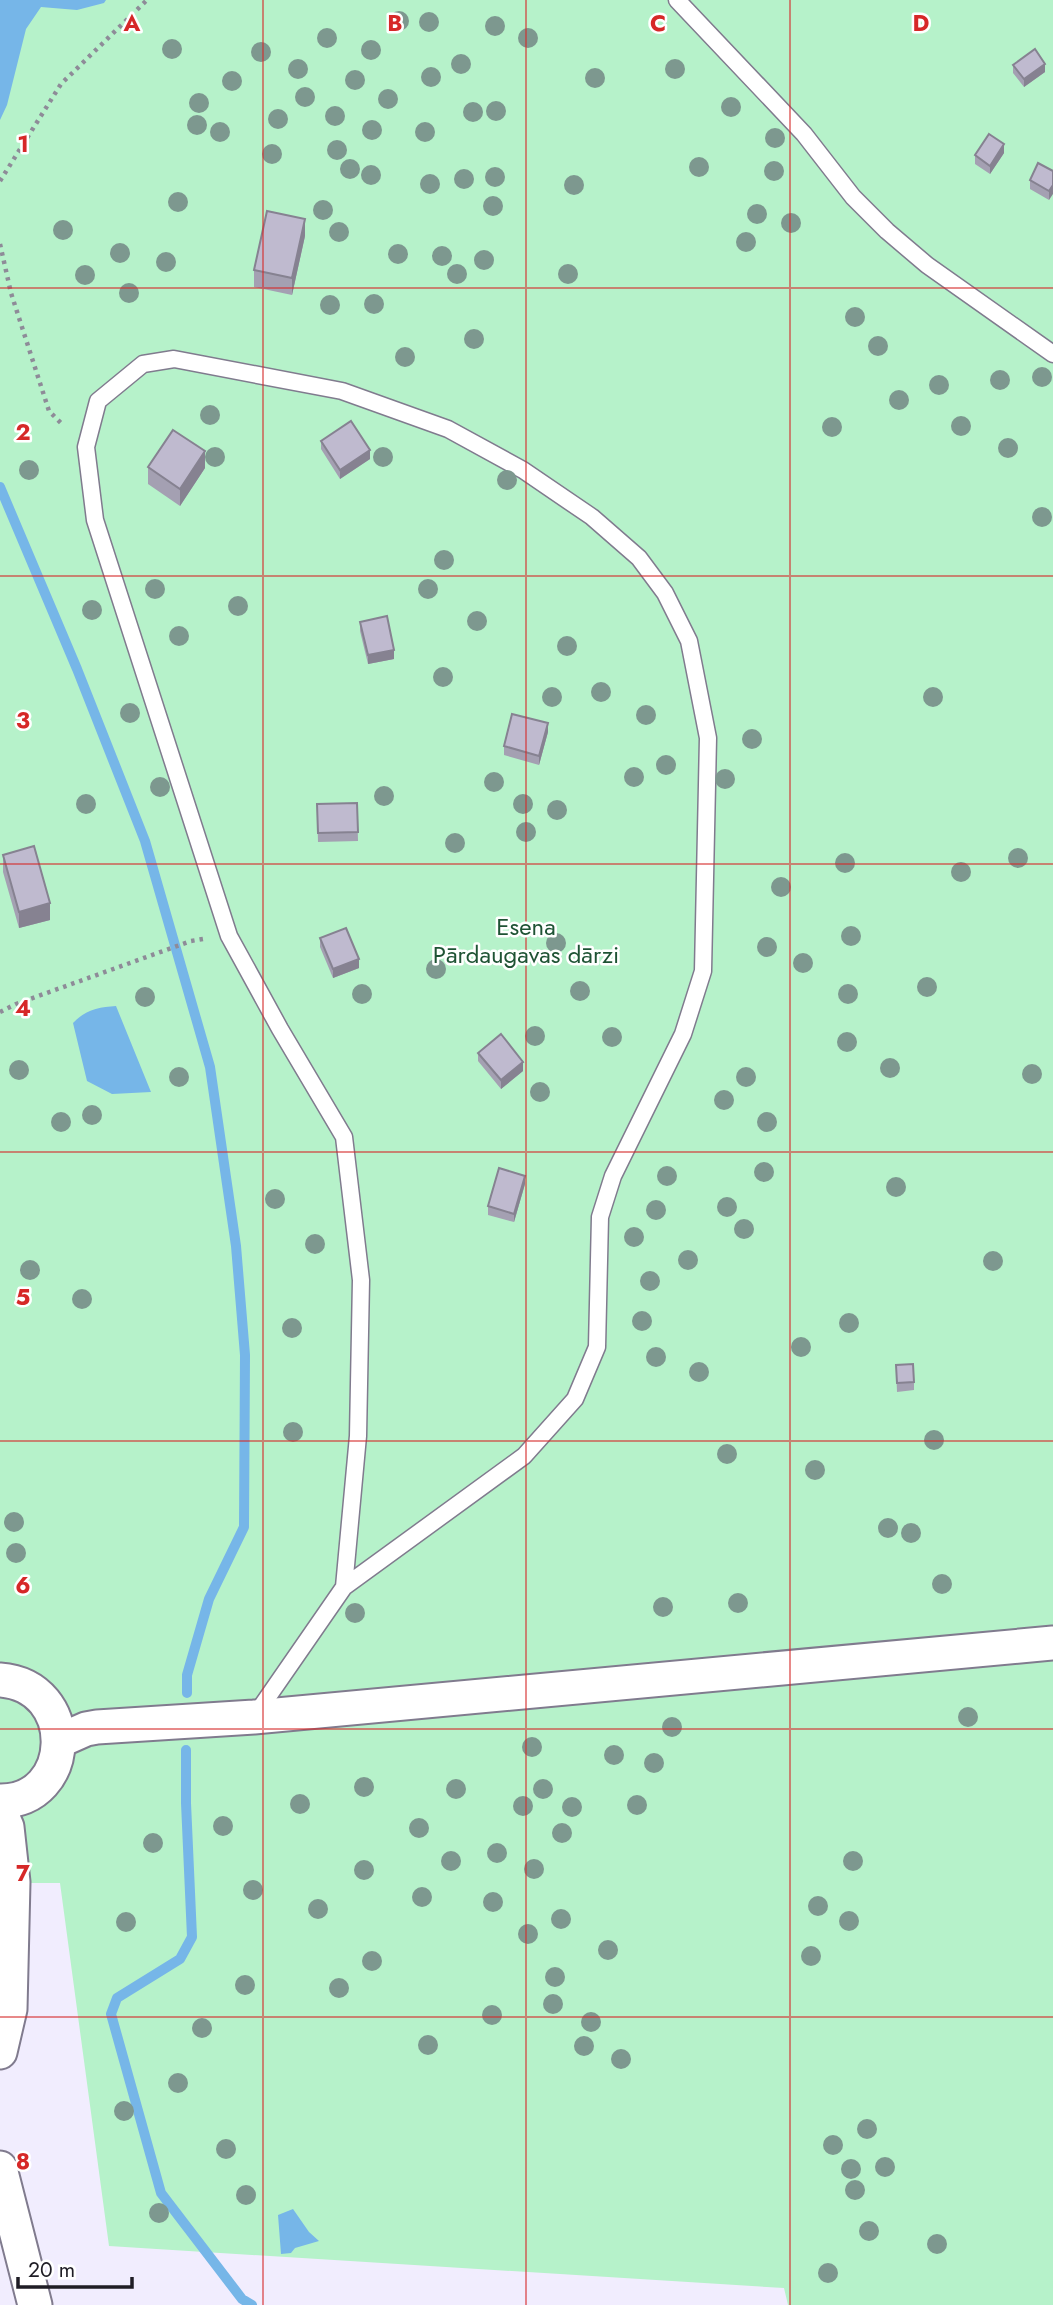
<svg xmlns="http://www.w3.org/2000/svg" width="1053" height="2305" viewBox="0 0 1053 2305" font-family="Jost,sans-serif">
	<rect width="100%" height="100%" fill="#f1edfe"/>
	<!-- green -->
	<path fill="#b6f2ca" d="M0,0H1053V2305H788L784,2288L109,2246L60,1883H0Z"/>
	<!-- water -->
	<path fill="#76b6e8" d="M0,0H106L104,3L77,10L41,7L26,29L7,105L0,120Z
		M116,1006L151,1092L112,1094L87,1081L73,1023C85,1010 99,1007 116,1006Z
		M293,2209L309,2232L319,2241L295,2248L291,2253L281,2254L278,2215Z"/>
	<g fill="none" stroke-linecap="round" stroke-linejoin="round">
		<!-- stream -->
		<path stroke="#76b6e8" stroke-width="10" d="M0,487L77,669L145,841L210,1067L236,1246L245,1355L244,1527L209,1599L187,1675V1693
			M186,1750V1803L192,1937L180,1959L117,1998L111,2014L161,2193L242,2299L252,2305"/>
		<defs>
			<path id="lane" d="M677,0L804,134L853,197L887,231L927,265L1053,354
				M254,1717L344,1587L358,1436L361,1280L344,1137L280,1029L229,936L95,520L86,447L98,401L143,364L174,359L342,391L448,429L523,470L592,517L639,558L665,593L689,641L708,738L703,971L683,1034L613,1176L600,1217L597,1347L575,1399L524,1456L344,1587"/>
			<path id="street" d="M0,1680C80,1686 75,1802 0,1801
				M59,1741L86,1729L97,1727L254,1717L1053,1643
				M0,1811L7,1827L13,1882L10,2009L0,2052
				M0,2168L35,2305"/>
		</defs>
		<!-- lane casing -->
		<use href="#lane" stroke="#807b8e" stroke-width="19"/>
		<!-- street casing -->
		<use href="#street" stroke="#807b8e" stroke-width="37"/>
		<!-- path -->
		<path stroke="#8e8b98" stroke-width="4.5" stroke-dasharray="3.5 5" stroke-linecap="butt" d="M0,181L61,84L147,0
			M0,244L11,293L49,411L64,426
			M0,1012L16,1004L191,941L203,939"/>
		<!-- lane -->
		<use href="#lane" stroke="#fff" stroke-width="16"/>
		<!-- street -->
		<use href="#street" stroke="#fff" stroke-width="33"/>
	</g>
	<!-- trees -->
	<g fill="#7d988f">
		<circle cx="399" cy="21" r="10"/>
		<circle cx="429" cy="22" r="10"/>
		<circle cx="495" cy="26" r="10"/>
		<circle cx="327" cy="38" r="10"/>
		<circle cx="528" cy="38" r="10"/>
		<circle cx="172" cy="49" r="10"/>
		<circle cx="371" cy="50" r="10"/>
		<circle cx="261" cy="52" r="10"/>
		<circle cx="461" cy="64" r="10"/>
		<circle cx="298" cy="69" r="10"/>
		<circle cx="675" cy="69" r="10"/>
		<circle cx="431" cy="77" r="10"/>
		<circle cx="595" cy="78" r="10"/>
		<circle cx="355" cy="80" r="10"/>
		<circle cx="232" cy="81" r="10"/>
		<circle cx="305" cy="97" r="10"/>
		<circle cx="388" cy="99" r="10"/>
		<circle cx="199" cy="103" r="10"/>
		<circle cx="731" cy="107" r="10"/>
		<circle cx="496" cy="111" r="10"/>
		<circle cx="473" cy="112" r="10"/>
		<circle cx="335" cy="116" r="10"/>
		<circle cx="278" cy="119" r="10"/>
		<circle cx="197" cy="125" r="10"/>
		<circle cx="372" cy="130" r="10"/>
		<circle cx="220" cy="132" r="10"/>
		<circle cx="425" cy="132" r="10"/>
		<circle cx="775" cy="138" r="10"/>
		<circle cx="337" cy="150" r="10"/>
		<circle cx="272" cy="154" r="10"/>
		<circle cx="699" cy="167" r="10"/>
		<circle cx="350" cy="169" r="10"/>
		<circle cx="774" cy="171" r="10"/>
		<circle cx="371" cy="175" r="10"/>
		<circle cx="495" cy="177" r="10"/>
		<circle cx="464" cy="179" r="10"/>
		<circle cx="430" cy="184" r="10"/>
		<circle cx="574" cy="185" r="10"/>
		<circle cx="178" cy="202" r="10"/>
		<circle cx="493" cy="206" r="10"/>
		<circle cx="323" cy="210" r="10"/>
		<circle cx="757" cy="214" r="10"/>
		<circle cx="791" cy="223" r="10"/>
		<circle cx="63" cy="230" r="10"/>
		<circle cx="339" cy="232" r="10"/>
		<circle cx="746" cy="242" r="10"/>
		<circle cx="120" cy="253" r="10"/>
		<circle cx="398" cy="254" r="10"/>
		<circle cx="442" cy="256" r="10"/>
		<circle cx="484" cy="260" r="10"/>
		<circle cx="166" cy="262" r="10"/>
		<circle cx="457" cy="274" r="10"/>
		<circle cx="568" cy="274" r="10"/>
		<circle cx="85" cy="275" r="10"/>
		<circle cx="129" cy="293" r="10"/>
		<circle cx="374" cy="304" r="10"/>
		<circle cx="330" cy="305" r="10"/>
		<circle cx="855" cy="317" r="10"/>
		<circle cx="474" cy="339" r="10"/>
		<circle cx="878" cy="346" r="10"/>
		<circle cx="405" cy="357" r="10"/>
		<circle cx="1042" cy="377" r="10"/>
		<circle cx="1000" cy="380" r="10"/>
		<circle cx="939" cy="385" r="10"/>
		<circle cx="899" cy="400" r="10"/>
		<circle cx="210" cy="415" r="10"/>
		<circle cx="961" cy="426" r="10"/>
		<circle cx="832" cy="427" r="10"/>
		<circle cx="1008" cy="448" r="10"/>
		<circle cx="215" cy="457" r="10"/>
		<circle cx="383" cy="457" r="10"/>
		<circle cx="29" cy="470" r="10"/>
		<circle cx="507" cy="480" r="10"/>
		<circle cx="1042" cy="517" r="10"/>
		<circle cx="444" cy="560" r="10"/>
		<circle cx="155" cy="589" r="10"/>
		<circle cx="428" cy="589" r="10"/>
		<circle cx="238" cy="606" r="10"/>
		<circle cx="92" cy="610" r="10"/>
		<circle cx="477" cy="621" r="10"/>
		<circle cx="179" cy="636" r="10"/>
		<circle cx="567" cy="646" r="10"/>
		<circle cx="443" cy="677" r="10"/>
		<circle cx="601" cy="692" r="10"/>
		<circle cx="552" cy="697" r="10"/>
		<circle cx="933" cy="697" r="10"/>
		<circle cx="130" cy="713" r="10"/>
		<circle cx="646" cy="715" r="10"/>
		<circle cx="752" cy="739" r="10"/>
		<circle cx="666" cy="765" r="10"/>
		<circle cx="634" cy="777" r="10"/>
		<circle cx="725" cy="779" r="10"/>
		<circle cx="494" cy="782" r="10"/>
		<circle cx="160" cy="787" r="10"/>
		<circle cx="384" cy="796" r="10"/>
		<circle cx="86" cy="804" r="10"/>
		<circle cx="523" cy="804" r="10"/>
		<circle cx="557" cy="810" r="10"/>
		<circle cx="526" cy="832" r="10"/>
		<circle cx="455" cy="843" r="10"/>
		<circle cx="1018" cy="858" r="10"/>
		<circle cx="845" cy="863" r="10"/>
		<circle cx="961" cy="872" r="10"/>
		<circle cx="781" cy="887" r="10"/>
		<circle cx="851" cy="936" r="10"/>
		<circle cx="556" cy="943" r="10"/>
		<circle cx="767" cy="947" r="10"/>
		<circle cx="803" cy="963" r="10"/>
		<circle cx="436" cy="969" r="10"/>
		<circle cx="927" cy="987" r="10"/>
		<circle cx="580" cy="991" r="10"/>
		<circle cx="362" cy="994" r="10"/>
		<circle cx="848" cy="994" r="10"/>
		<circle cx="145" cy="997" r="10"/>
		<circle cx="535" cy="1036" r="10"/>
		<circle cx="612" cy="1037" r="10"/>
		<circle cx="847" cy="1042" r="10"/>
		<circle cx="890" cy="1068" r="10"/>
		<circle cx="19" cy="1070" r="10"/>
		<circle cx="1032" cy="1074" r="10"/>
		<circle cx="179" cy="1077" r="10"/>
		<circle cx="746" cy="1077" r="10"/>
		<circle cx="540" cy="1092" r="10"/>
		<circle cx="724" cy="1100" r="10"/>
		<circle cx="92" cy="1115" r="10"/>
		<circle cx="61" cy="1122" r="10"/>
		<circle cx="767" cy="1122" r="10"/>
		<circle cx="764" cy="1172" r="10"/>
		<circle cx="667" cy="1176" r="10"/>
		<circle cx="896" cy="1187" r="10"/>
		<circle cx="275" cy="1199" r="10"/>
		<circle cx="727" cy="1207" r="10"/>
		<circle cx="656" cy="1210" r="10"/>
		<circle cx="744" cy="1229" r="10"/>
		<circle cx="634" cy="1237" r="10"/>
		<circle cx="315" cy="1244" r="10"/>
		<circle cx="688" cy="1260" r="10"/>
		<circle cx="993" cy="1261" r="10"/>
		<circle cx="30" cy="1270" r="10"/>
		<circle cx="650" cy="1281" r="10"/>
		<circle cx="82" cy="1299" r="10"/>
		<circle cx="642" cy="1321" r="10"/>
		<circle cx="849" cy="1323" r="10"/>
		<circle cx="292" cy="1328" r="10"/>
		<circle cx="801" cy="1347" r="10"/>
		<circle cx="656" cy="1357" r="10"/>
		<circle cx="699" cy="1372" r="10"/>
		<circle cx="293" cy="1432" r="10"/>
		<circle cx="934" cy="1440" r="10"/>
		<circle cx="727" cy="1454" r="10"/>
		<circle cx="815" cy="1470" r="10"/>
		<circle cx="14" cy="1522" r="10"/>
		<circle cx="888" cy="1528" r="10"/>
		<circle cx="911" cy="1533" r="10"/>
		<circle cx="16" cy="1553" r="10"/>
		<circle cx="942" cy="1584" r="10"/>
		<circle cx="738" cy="1603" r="10"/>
		<circle cx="663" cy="1607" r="10"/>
		<circle cx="355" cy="1613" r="10"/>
		<circle cx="968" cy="1717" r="10"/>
		<circle cx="672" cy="1727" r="10"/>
		<circle cx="532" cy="1747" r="10"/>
		<circle cx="614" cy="1755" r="10"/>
		<circle cx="654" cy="1763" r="10"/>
		<circle cx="364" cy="1787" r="10"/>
		<circle cx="456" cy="1789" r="10"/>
		<circle cx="543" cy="1789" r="10"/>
		<circle cx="300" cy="1804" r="10"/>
		<circle cx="637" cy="1805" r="10"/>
		<circle cx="523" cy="1806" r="10"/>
		<circle cx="572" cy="1807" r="10"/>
		<circle cx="223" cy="1826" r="10"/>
		<circle cx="419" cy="1828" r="10"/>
		<circle cx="562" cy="1833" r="10"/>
		<circle cx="153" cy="1843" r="10"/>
		<circle cx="497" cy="1853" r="10"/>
		<circle cx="451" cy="1861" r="10"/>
		<circle cx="853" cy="1861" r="10"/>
		<circle cx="534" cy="1869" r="10"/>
		<circle cx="364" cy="1870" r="10"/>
		<circle cx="253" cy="1890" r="10"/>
		<circle cx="422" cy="1897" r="10"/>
		<circle cx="493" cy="1902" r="10"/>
		<circle cx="818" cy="1906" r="10"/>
		<circle cx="318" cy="1909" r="10"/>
		<circle cx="561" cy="1919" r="10"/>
		<circle cx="849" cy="1921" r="10"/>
		<circle cx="126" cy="1922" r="10"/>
		<circle cx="528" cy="1934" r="10"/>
		<circle cx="608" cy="1950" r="10"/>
		<circle cx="811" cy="1956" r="10"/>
		<circle cx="372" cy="1961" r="10"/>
		<circle cx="555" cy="1977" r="10"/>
		<circle cx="245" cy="1985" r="10"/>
		<circle cx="339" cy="1988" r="10"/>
		<circle cx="553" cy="2004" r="10"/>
		<circle cx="492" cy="2015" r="10"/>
		<circle cx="591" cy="2022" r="10"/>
		<circle cx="202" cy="2028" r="10"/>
		<circle cx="428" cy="2045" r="10"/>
		<circle cx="584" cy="2046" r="10"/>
		<circle cx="621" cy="2059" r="10"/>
		<circle cx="178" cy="2083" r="10"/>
		<circle cx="124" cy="2111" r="10"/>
		<circle cx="867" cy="2129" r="10"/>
		<circle cx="833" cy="2145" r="10"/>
		<circle cx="226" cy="2149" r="10"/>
		<circle cx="885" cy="2167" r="10"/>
		<circle cx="851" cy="2169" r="10"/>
		<circle cx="855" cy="2190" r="10"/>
		<circle cx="246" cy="2195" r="10"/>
		<circle cx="159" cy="2213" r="10"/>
		<circle cx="869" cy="2231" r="10"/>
		<circle cx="937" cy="2244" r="10"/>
		<circle cx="828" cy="2273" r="10"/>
	</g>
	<!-- wall -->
	<path fill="#a4a0b2" d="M1013,65L1045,72L1024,87L1013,73Z
		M1004,153L990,174L975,164V155Z
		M1053,171L1049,200L1030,189V180Z
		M305,236L292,295L254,287V270Z
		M321,441L370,459L340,479L321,449Z
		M148,467L205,468L180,506L148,484Z
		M360,622L394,659L368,664L360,631Z
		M548,732L539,765L504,755V746Z
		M357,803L358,841L318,842L317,804Z
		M3,855L50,920L19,928L3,872Z
		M320,938L359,968L333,978L320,947Z
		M478,1053L523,1071L501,1089L478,1061Z
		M525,1184L514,1222L488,1215V1206Z
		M896,1365L914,1382V1390L897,1392Z"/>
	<!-- shaded-wall -->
	<path fill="#868291" d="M1045,64V72L1024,87V79Z
		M1004,144V153L990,174V166Z
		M1053,185V194L1049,200V191Z
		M305,219V236L292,295V278Z
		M370,450V459L340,479V470Z
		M205,451V468L180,506V489Z
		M394,650V659L368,664V655Z
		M548,723V732L539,765V756Z
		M50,903V920L19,928V912Z
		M359,959V968L333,978V969Z
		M523,1062V1071L501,1089V1080Z
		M525,1176V1184L514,1222V1214Z"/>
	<!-- building -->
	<path fill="#bfbacf" stroke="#868291" stroke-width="2" d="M1035,49L1045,64L1024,79L1013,65Z
		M989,134L1004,144L990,166L975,155Z
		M1038,163L1053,171V185L1049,191L1030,180Z
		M267,211L305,219L292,278L254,270Z
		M351,421L370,450L340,470L321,441Z
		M173,430L205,451L180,489L148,467Z
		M387,616L394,650L368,655L360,622Z
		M512,714L548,723L539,756L504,746Z
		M357,803L358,832L318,833L317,804Z
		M34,846L50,903L19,912L3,855Z
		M346,928L359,959L333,969L320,938Z
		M501,1034L523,1062L501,1080L478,1053Z
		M499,1168L525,1176L514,1214L488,1206Z
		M913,1364L914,1382L897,1383L896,1365Z"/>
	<!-- grid -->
	<path fill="none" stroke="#d62828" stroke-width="2" stroke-opacity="0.55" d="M263,0V2305M526,0V2305M790,0V2305M0,288H1053M0,576H1053M0,864H1053M0,1152H1053M0,1441H1053M0,1729H1053M0,2017H1053"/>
	<g text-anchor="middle" stroke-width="5" stroke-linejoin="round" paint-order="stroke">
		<!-- park labels -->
		<g font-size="24" fill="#1e5334" stroke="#fff">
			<text x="526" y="935">Esena<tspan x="526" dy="28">Pārdaugavas dārzi</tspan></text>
		</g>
	</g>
	<g font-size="23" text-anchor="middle" font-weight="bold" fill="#d62828" stroke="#fff" stroke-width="5" stroke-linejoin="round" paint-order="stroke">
		<text x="132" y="31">A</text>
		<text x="395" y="31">B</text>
		<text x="658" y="31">C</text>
		<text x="921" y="31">D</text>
		<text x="23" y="152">1</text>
		<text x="23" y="440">2</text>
		<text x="23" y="728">3</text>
		<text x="23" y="1016">4</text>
		<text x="23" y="1305">5</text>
		<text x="23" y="1593">6</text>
		<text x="23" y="1881">7</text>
		<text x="23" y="2169">8</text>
	</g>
	<!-- scale -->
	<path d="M18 2277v10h114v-10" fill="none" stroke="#1f1d25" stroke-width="3.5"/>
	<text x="28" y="2277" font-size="21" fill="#1f1d25" stroke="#ffffff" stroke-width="5" paint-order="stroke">20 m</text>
</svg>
